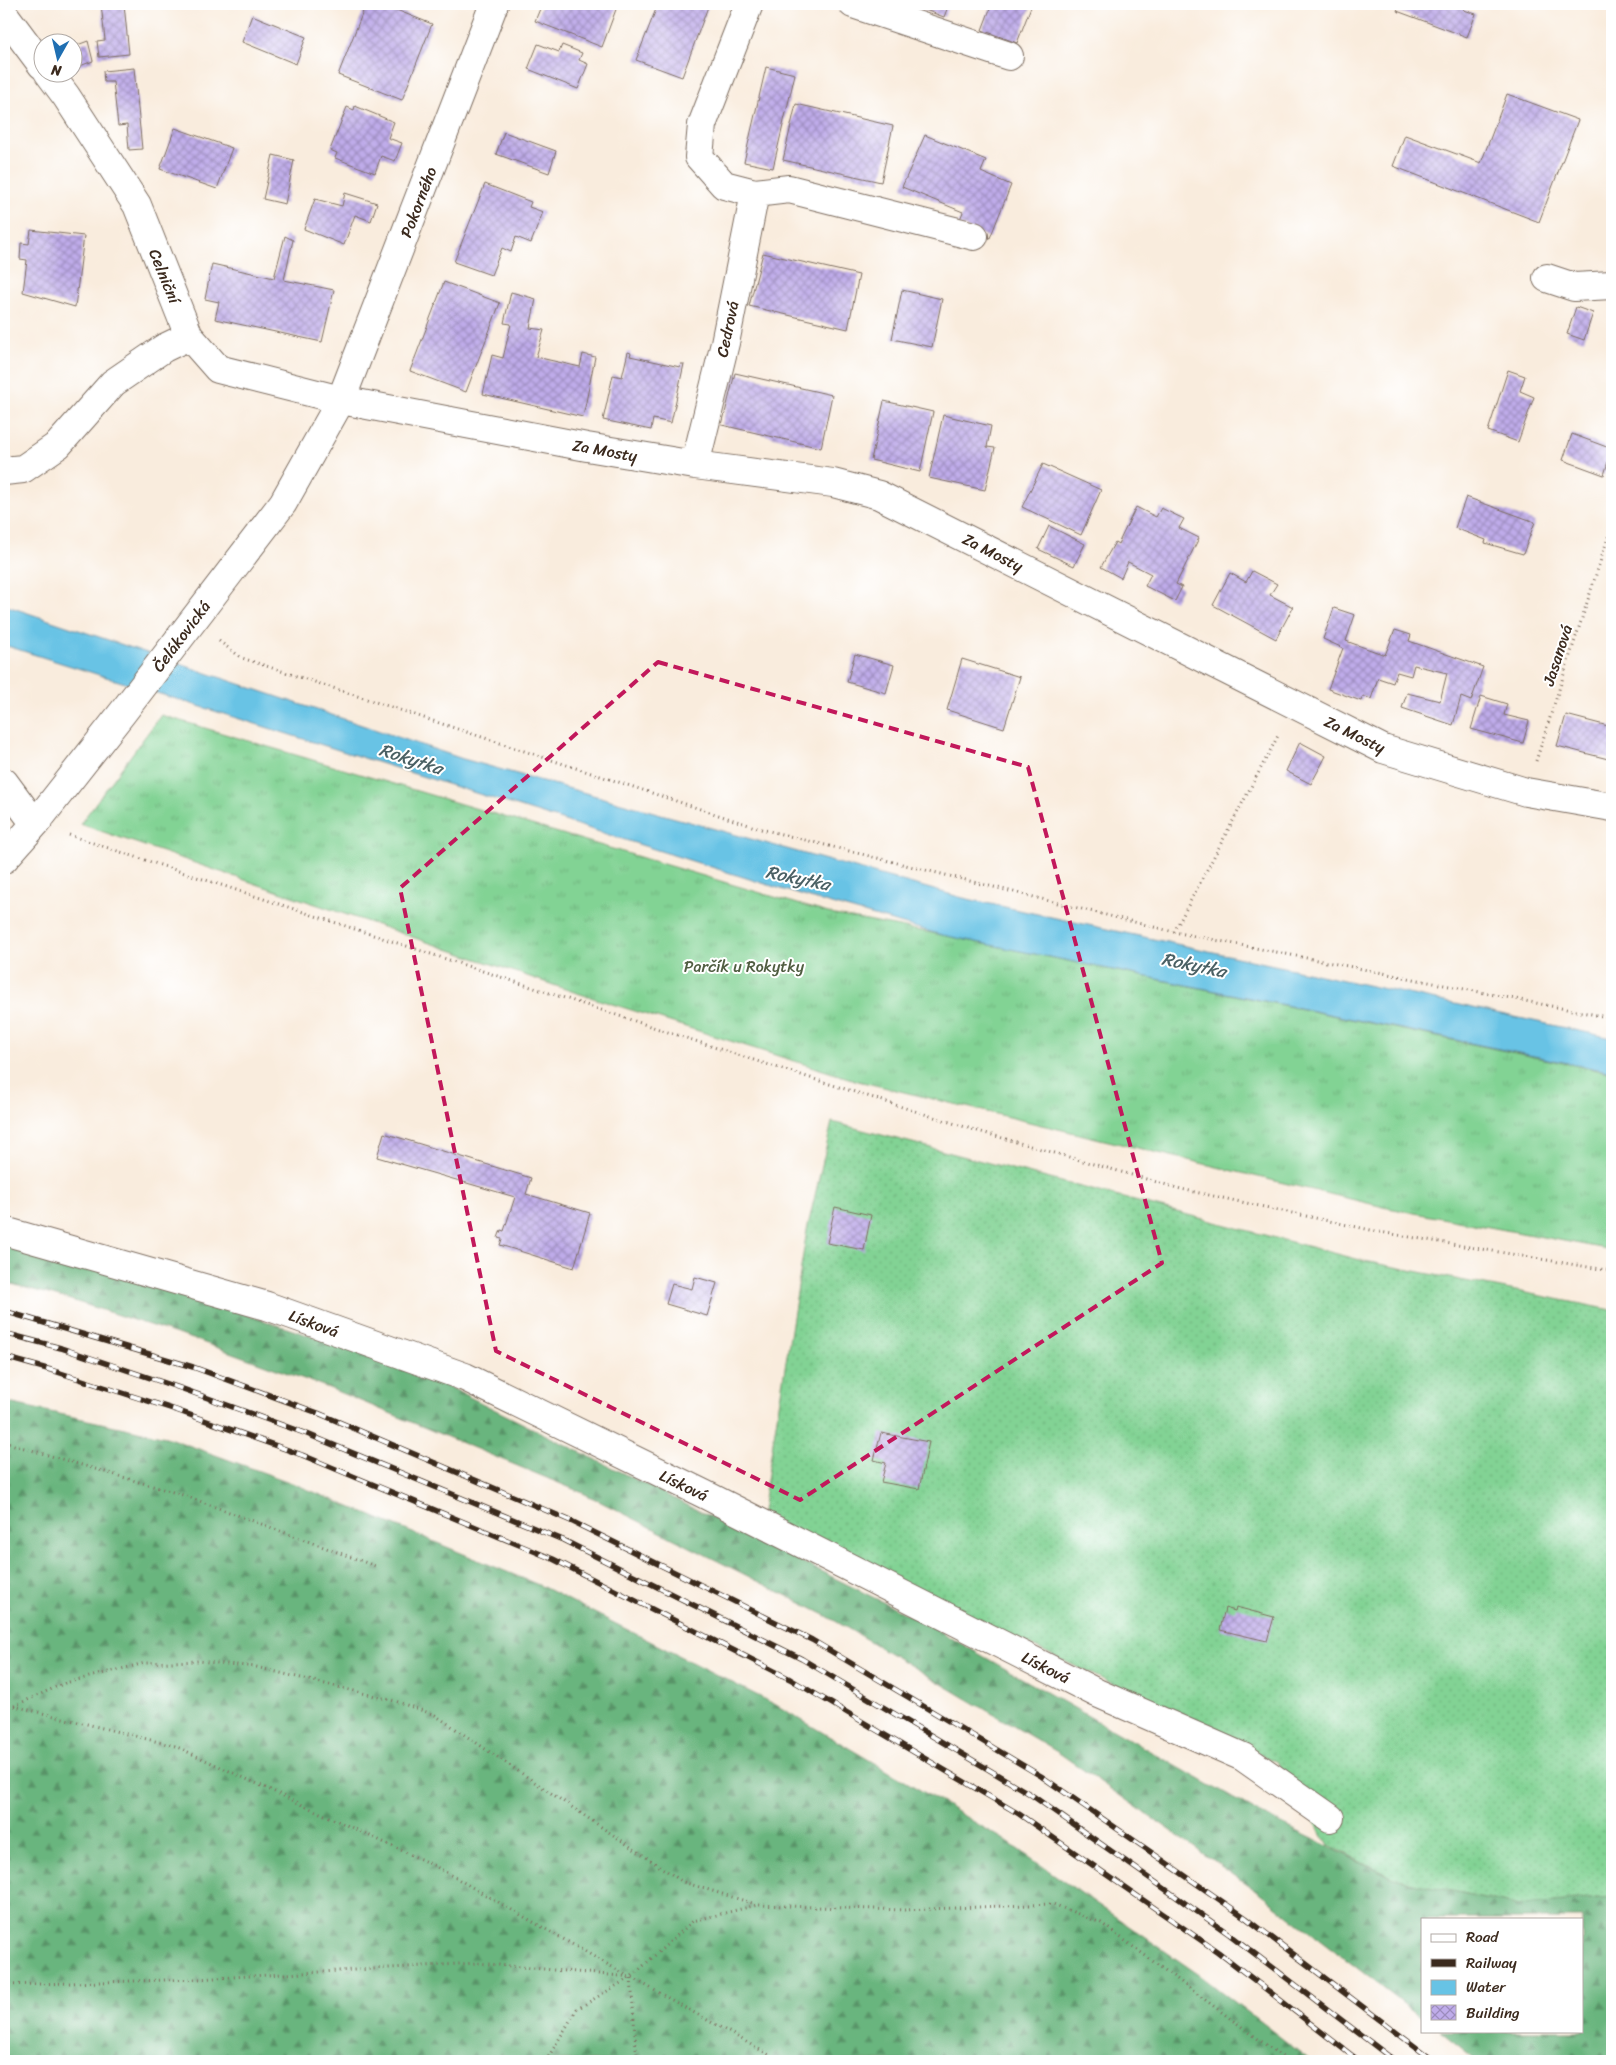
<svg xmlns="http://www.w3.org/2000/svg" width="1616" height="2065" viewBox="0 0 1616 2065" font-family="Sriracha,sans-serif">
	<defs>
		<pattern id="grass-tufts" width="24" height="20" patternUnits="userSpaceOnUse" patternTransform="scale(1.25)"><rect width="24" height="20" fill="#82d394"/><path d="M3 7l-1-3M5 7V3M7 7l1-3M15 17l-1-3M17 17v-4M19 17l1-3" fill="none" stroke="#71b57f"/></pattern>
		<pattern id="forest-firs" width="22" height="20" patternUnits="userSpaceOnUse" patternTransform="scale(1.25)"><rect width="22" height="20" fill="#69b57e"/><path d="M5 1l3.5 6h-7zM16 11l3.5 6h-7z" fill="#589367"/></pattern>
		<pattern id="garden-dots" width="8" height="8" patternUnits="userSpaceOnUse" patternTransform="scale(1.25)"><rect width="8" height="8" fill="#82d394"/><path d="M2 2h.1M6 6h.1" fill="none" stroke="#71b57f" stroke-width="1.8" stroke-linecap="round"/></pattern>
		<pattern id="building-cross-hatch" width="8" height="8" patternUnits="userSpaceOnUse" patternTransform="scale(1.25)"><rect width="8" height="8" fill="#bfacea"/><path d="M0 0l8 8M0 8l8-8" fill="none" stroke="#9c8cbd"/></pattern>
	</defs>
	<rect width="100%" height="100%" fill="#fff"/>
	<filter id="ink" filterUnits="userSpaceOnUse"><feTurbulence type="fractalNoise" baseFrequency=".02" numOctaves="2"/><feDisplacementMap in="SourceGraphic" scale="10" xChannelSelector="R" yChannelSelector="G"/><feConvolveMatrix kernelMatrix="1 2 1 2 8 2 1 2 1" color-interpolation-filters="sRGB"/></filter>
	<filter id="wash" filterUnits="userSpaceOnUse"><feTurbulence type="fractalNoise" baseFrequency=".0096" numOctaves="4" result="noise"/><feDisplacementMap in="SourceGraphic" scale="20" xChannelSelector="R" yChannelSelector="G"/><feGaussianBlur stdDeviation="1.12" result="paint"/><feColorMatrix in="noise" values="0 0 0 0 0 0 0 0 0 0 0 0 0 0 0 0 0 1.4 0 .05"/><feComposite in="paint" operator="in"/></filter>
	<g filter="url(#wash)">
		<rect width="100%" height="100%" fill="#f9ecdd"/>
		<!-- grass -->
		<path fill="url(#grass-tufts)" stroke="#5e7e59" d="M161,715L835,915L942,935L1612,1073V1250L1388,1208L858,1081L574,992L80,824Z"/>
		<!-- forest -->
		<path fill="url(#forest-firs)" stroke="#52704e" d="M4,1234L419,1372L923,1622L1257,1812L1394,1878L1516,1905L1612,1897V2061H1478L1440,2031H1582V1919H1422V2018L1261,1894L1059,1753L825,1615L583,1493L329,1388L199,1341L71,1300L4,1282Z
			M4,1402L166,1437L292,1483L541,1586L776,1705L1003,1839L1201,1976L1311,2061H4Z"/>
		<!-- garden -->
		<path fill="url(#garden-dots)" stroke="#5e7e59" d="M832,1122L1364,1261L1612,1310V1897L1516,1905L1394,1878L1329,1845L1277,1762L761,1517L807,1230Z"/>
		<!-- water -->
		<path fill="#67c3e5" stroke="#517682" d="M4,605L463,759L963,898L1612,1038V1072L942,935L810,898L4,645Z"/>
		<g id="blocks">
			<!-- building -->
			<path fill="url(#building-cross-hatch)" d="M101,4H124L129,54L99,57L97,41L105,40Z
				M366,4H381L432,24L402,100L338,75Z
				M542,4H618L602,47L535,21Z
				M658,4H709L682,77L636,60Z
				M909,4H949L944,17Z
				M992,4H1032L1017,43L982,30Z
				M1400,4H1466L1464,10L1476,14L1467,37L1397,11Z
				M252,15L306,37L296,64L242,42Z
				M88,41L93,61L72,69V47Z
				M538,44L559,52L562,45L582,53L579,60L588,64L578,89L528,69Z
				M766,67L795,74L773,168L744,162Z
				M134,68L142,149L129,150L127,125L118,126L113,82H104L103,71Z
				M1507,94L1578,120L1539,222L1393,166L1405,135L1481,163Z
				M796,104L893,126L881,182L783,160Z
				M355,106L394,122L388,138L402,143L395,161L381,156L375,173L335,158L337,153L330,150L347,107L354,110Z
				M175,128L232,148L217,189L160,169Z
				M504,132L556,151L549,173L496,154Z
				M925,135L986,160L981,172L1011,185L990,238L958,224L963,212L902,187Z
				M273,155L294,160L285,204L263,199Z
				M485,184L531,202L529,207L543,212L531,243L516,237L511,252L502,248L491,275L454,262Z
				M345,193L377,203L371,221L355,215L344,245L304,229L315,199L342,206Z
				M31,230L84,236L75,307L23,292L27,260L20,259L21,243L29,244Z
				M285,236L293,240L284,280L334,290L322,342L215,319L219,302L205,299L212,264L274,278Z
				M763,253L859,275L848,329L749,306Z
				M444,282L500,303L466,392L410,371Z
				M902,290L942,299L932,347L892,339Z
				M511,292L536,299L530,328L544,330L536,357L580,367L583,354L595,357L583,417L483,394L492,355L503,358L511,324L504,323Z
				M1576,307L1593,313L1584,340L1567,334Z
				M628,352L631,353L630,356L680,367L681,364H684L671,423L653,419L651,430L603,420L613,375L622,377Z
				M1508,370L1525,376L1520,391L1534,397L1518,442L1488,431Z
				M735,373L832,395L821,448L722,425Z
				M884,401L933,412L920,472L871,460Z
				M943,415L991,426L987,447L995,448L985,490L929,478Z
				M1572,434L1612,449L1604,475L1563,460Z
				M1043,464L1101,490L1081,535L1022,507Z
				M1466,497L1535,522L1523,554L1485,543L1486,540L1455,528Z
				M1136,507L1156,517L1161,508L1184,519L1179,528L1199,538L1176,584L1182,587L1175,601L1145,586L1151,574L1128,562L1121,578L1101,567L1115,542L1118,544Z
				M1049,526L1085,544L1074,566L1038,549Z
				M1252,571L1277,584L1270,595L1293,607L1276,639L1213,605L1230,573L1246,582Z
				M1334,608L1355,615L1346,641L1385,655L1395,630L1411,635L1409,641L1483,667L1471,701L1461,697L1453,725L1402,708L1407,693L1440,701L1447,673L1414,665L1411,676L1397,672L1393,683L1378,678L1371,699L1363,696L1361,701L1328,689L1343,648L1323,639Z
				M855,654L894,665L886,693L847,682Z
				M962,659L1020,677L1004,728L947,710Z
				M1481,696L1507,704L1504,715L1529,721L1523,743L1471,729Z
				M1566,715L1612,727V760L1557,746Z
				M1300,742L1326,756L1311,784L1286,771Z
				M384,1133L531,1178L526,1194L590,1213L574,1268L500,1245L502,1239L498,1238L501,1230L504,1231L515,1197L377,1157Z
				M835,1207L871,1215L864,1250L827,1243Z
				M695,1277L717,1283L707,1316L666,1304L672,1284L692,1289Z
				M881,1433L929,1442L919,1489L881,1482L886,1463L874,1460Z
				M1236,1607L1274,1617L1267,1641L1220,1630L1225,1608L1235,1611Z"/>
		</g>
	</g>
	<g filter="url(#ink)">
		<use href="#blocks" fill-opacity="0" stroke="#7e6e61" stroke-width="1"/>
		<g fill="none" stroke-linecap="round" stroke-linejoin="round">
			<defs>
				<path id="minor" d="M853,4L1009,56
					M4,14L42,65
					M48,72L66,96L137,205L189,336L218,369L341,400L587,447L695,465L833,483L879,495L1383,749L1526,792L1612,807
					M755,193L789,189L974,236
					M1547,278L1574,287L1612,285
					M695,465L725,343L755,193L724,185L699,157L702,125L749,4
					M4,471L23,469L58,445L113,383L164,348L189,336
					M4,782L35,824
					M4,859L35,824L123,712L283,503L341,400L494,4
					M4,1231L267,1306L465,1377L704,1494L1097,1693L1243,1757L1330,1818"/>
			</defs>
			<!-- minor casing -->
			<use href="#minor" stroke="#7e6e61" stroke-width="30"/>
			<!-- path -->
			<path stroke="#7e6e61" stroke-width="3" stroke-dasharray="1 4" stroke-linecap="butt" d="M219,641L242,658L761,829L1174,932L1612,1018
				M1536,761L1612,525
				M69,835L741,1056L978,1131L1181,1189L1380,1232L1612,1271
				M1174,932L1279,734
				M4,1442L183,1495L375,1566
				M4,1705L14,1706L175,1746L433,1865L628,1976
				M14,1706L65,1683L145,1663L198,1661L256,1667L395,1701L435,1715L683,1882L755,1904
				M631,1978L637,2061
				M4,1985L197,1979L477,1963L631,1977L780,2061
				M546,2061L577,2009L631,1977L693,1921L757,1905L904,1910L1053,1904L1101,1923L1288,2061"/>
			<!-- minor -->
			<use href="#minor" stroke="#fff" stroke-width="28"/>
			<defs>
				<path id="rail" d="M4,1311L193,1367L318,1413L571,1521L812,1640L1041,1776L1246,1918L1434,2061
					M4,1333L61,1348L183,1389L307,1434L563,1540L802,1659L1030,1794L1229,1934L1395,2061
					M4,1357L51,1370L176,1410L302,1455L553,1559L790,1679L1019,1814L1218,1952L1359,2061"/>
			</defs>
			<!-- rail casing -->
			<use href="#rail" stroke="#3b2a1e" stroke-width="5.5"/>
			<!-- rail -->
			<use href="#rail" stroke="#fff" stroke-width="4" stroke-dasharray="11" stroke-linecap="butt"/>
		</g>
	</g>
	<!-- marked area -->
	<path fill="none" stroke="#c2185b" stroke-width="4" stroke-dasharray="10 6" stroke-linejoin="round" d="M658,662L1028,767L1162,1263L800,1500L496,1351L400,888Z"/>
	<g text-anchor="middle" stroke-width="4" stroke-linejoin="round" paint-order="stroke">
		<!-- street labels -->
		<g font-size="16" fill="#3b2a1e" stroke="#fff">
			<text transform="translate(418 202) rotate(-69)" y="6">Pokorného</text>
			<text transform="translate(165 276) rotate(68)" y="6">Celniční</text>
			<text transform="translate(727 329) rotate(-78)" y="6">Cedrová</text>
			<text transform="translate(605 450) rotate(10)" y="6">Za Mosty</text>
			<text transform="translate(993 552) rotate(27)" y="6">Za Mosty</text>
			<text transform="translate(181 636) rotate(-53)" y="6">Čelákovická</text>
			<text transform="translate(1557 655) rotate(-72)" y="6">Jasanová</text>
			<text transform="translate(1355 734) rotate(26)" y="6">Za Mosty</text>
			<text transform="translate(314 1323) rotate(20)" y="6">Lísková</text>
			<text transform="translate(684 1485) rotate(26)" y="6">Lísková</text>
			<text transform="translate(1046 1667) rotate(27)" y="6">Lísková</text>
		</g>
		<!-- park labels -->
		<g font-size="16" fill="#505d41" stroke="#fff">
			<text x="744" y="972">Parčík u Rokytky</text>
		</g>
		<!-- water labels -->
		<g font-size="18" font-style="italic" fill="#4a6064" stroke="#fff">
			<text transform="translate(411 759) rotate(18)" y="6">Rokytka</text>
			<text transform="translate(798 878) rotate(12)" y="6">Rokytka</text>
			<text transform="translate(1194 965) rotate(12)" y="6">Rokytka</text>
		</g>
	</g>
	<!-- margin -->
	<rect width="1616" height="2065" fill="none" stroke="#fff" stroke-width="20"/>
	<!-- legend -->
	<rect x="1421" y="1918" width="162" height="115" fill="#ffffff" stroke="#b1aaa5"/>
	<rect x="1431" y="1934" width="25" height="8" fill="#ffffff" stroke="#b1aaa5"/>
	<text x="1466" y="1942" font-size="15" fill="#3b2a1e">Road</text>
	<rect x="1431" y="1959" width="25" height="8" fill="#3b2a1e" stroke="#b1aaa5"/>
	<text x="1466" y="1968" font-size="15" fill="#3b2a1e">Railway</text>
	<rect x="1431" y="1980" width="25" height="15" fill="#67c3e5" stroke="#b1aaa5"/>
	<text x="1466" y="1992" font-size="15" fill="#3b2a1e">Water</text>
	<rect x="1431" y="2005" width="25" height="15" fill="url(#building-cross-hatch)" stroke="#b1aaa5"/>
	<text x="1466" y="2018" font-size="15" fill="#3b2a1e">Building</text>
	<!-- north arrow -->
	<g transform="translate(58 58) rotate(188)"><circle r="24" fill="#ffffff" stroke="#b1aaa5"/>
	<path d="M0-4L9 19L0 12L-9 19Z" fill="#1f6fb2"/>
	<text y="-8" font-size="14" font-weight="bold" text-anchor="middle" fill="#3b2a1e">N</text>
	</g>
</svg>
